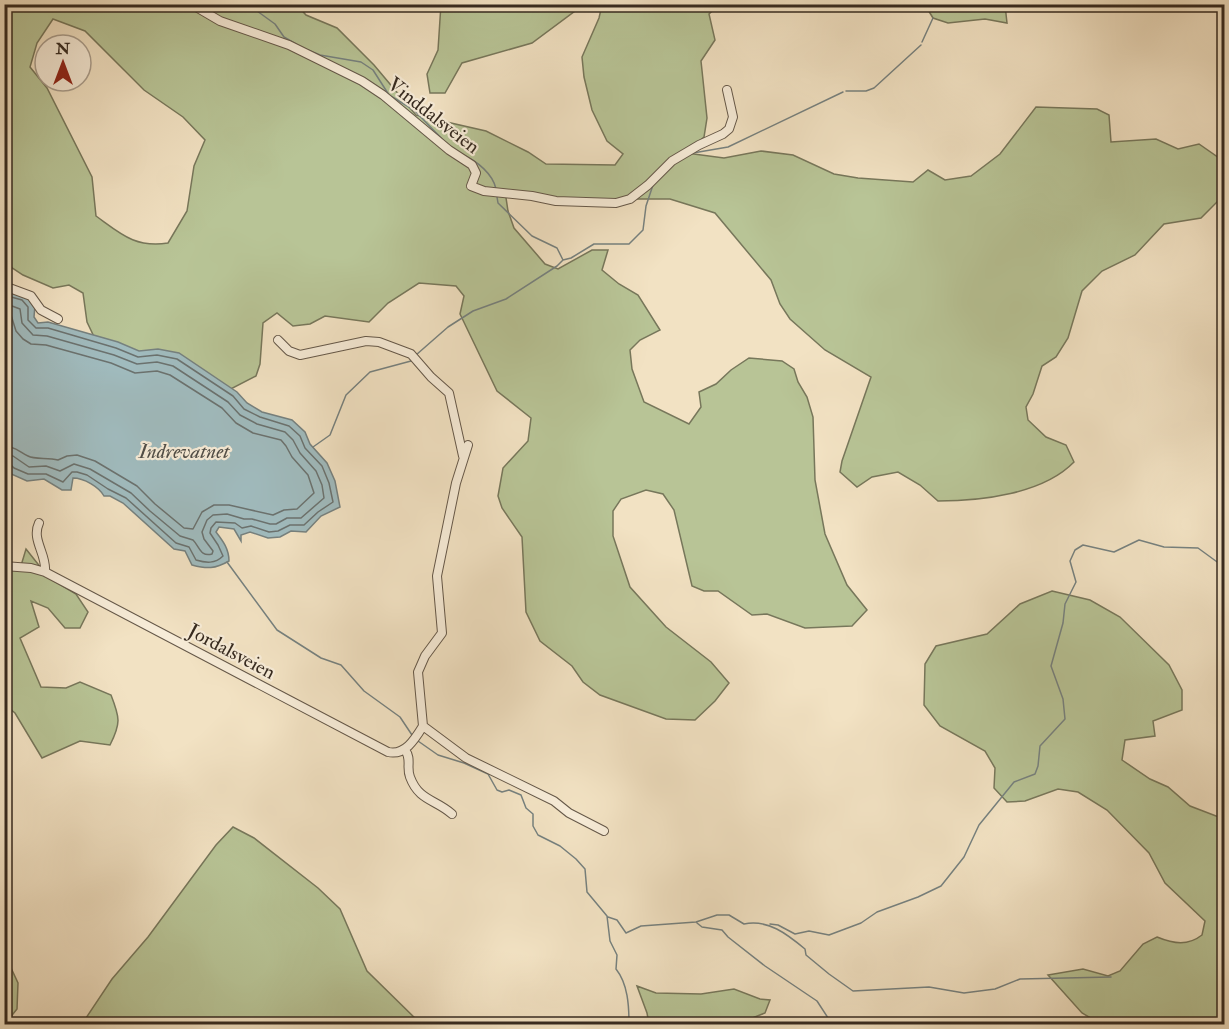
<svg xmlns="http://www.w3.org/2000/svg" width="1229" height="1029" viewBox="0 0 1229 1029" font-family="'IM FELL Double Pica',serif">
	<rect width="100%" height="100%" fill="#f2e2c3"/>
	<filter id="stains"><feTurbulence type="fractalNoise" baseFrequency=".00333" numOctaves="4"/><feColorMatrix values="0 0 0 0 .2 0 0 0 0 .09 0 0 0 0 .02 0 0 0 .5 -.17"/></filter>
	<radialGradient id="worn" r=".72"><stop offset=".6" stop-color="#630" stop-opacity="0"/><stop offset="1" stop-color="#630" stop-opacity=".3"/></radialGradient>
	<!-- green -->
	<path fill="#b8c496" stroke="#77775b" stroke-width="1.5" fill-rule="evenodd" d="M441,4H583V5L532,43L462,63L445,93H430L427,74L438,50Z
		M5,5H297L306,15L337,28L374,65L416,115L486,131L528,152L546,164L615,165L623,154L607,141L592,110L584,77L582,57L599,18L602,5H719L709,14L715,40L701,61L707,118L704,137L686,153L724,158L761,151L793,155L834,174L858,178L913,182L928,170L945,180L971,176L1000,154L1036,107L1097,109L1109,115L1111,142L1156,139L1178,149L1199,144L1219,158L1224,180L1220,199L1201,218L1164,224L1135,255L1102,271L1082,291L1068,338L1056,357L1042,366L1033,394L1026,407L1028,420L1046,437L1066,445L1074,462C1043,494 981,501 938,501L920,485L898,472L872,477L857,487L840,472L842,461L871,377L825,350L790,319L780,304L771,280L715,213L670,199H621L605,204L505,191L508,211L514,228L545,264L558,269L592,250H608L602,270L619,284L638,295L660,330L640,340L630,350L632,369L644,402L689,424L701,407L699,392L716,384L731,370L749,358L782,361L794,369L798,382L807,397L813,417L815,480L825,534L847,585L867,610L852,626L805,628L767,614L752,615L718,591H704L692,586L674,510L663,494L646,490L621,499L613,511V536L630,587L666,627L711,662L729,683L715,701L695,720L666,719L600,695L583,682L572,666L540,641L526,612L522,537L502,508L498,496L503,468L528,441L531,418L497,391L460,314L464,296L456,286L419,283L388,303L369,322L325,316L310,324L293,326L277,313L263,323L260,364L256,376L225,392L98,345L87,322L83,293L69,285L53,288L23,275L5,263ZM53,19L85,31L144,90L183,117L205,140L194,166L187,211L168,243C135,248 121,234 96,216L92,177L47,88L30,67L37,43Z
		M925,5H1005L1007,23L985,19L948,23L933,18Z
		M26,549L49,578L76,594L88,612L80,628H65L48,608L31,601L39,627L20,638L41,687L66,688L80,682L111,695C120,718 121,723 110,745L80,741L42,758L15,713L5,705L4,570L20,569Z
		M1052,591L1090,600L1120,617L1169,665L1182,690V710L1153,721L1155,736L1125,740L1122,760L1150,779L1168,787L1190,806L1224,819V1024H1101L1082,1013L1048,975L1083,969L1108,976L1120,971L1143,944L1157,937C1174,944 1188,946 1202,935L1205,921L1165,883L1149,853L1107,810L1078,792L1058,789L1025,801L1007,802L994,788L995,768L985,751L940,726L924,705L925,664L936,646L987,634L1020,604Z
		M233,827L254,838L318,888L340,909L367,971L421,1024H82L112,979L148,937L216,845Z
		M5,955L18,983L17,1009L5,1024Z
		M637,986L656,993L701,994L734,989L760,999L770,1000L765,1013L737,1024H649L647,1013Z"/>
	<!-- water -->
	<path fill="#a0bbbe" stroke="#76817f" stroke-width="1.5" d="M5,289L26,295L35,305L34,317L38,323L48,322L118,342L139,351L158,349L179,353L237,392L247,403L262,412L292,420L305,432L310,444L327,463L335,481L340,507L321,516L306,532L291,531L280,537L268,538L250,532L241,535V541L234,529L219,527L216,532C223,541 229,549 229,561C215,569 207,569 192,565L185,551L174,549L123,503L110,496H104C99,487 84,478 73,478L71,490H62L44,479L27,481L9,473L5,465Z"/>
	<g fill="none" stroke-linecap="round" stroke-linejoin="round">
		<!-- shore -->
		<path stroke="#6b726f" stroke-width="1.5" d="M4,295L22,300L28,307V320L36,328H48L116,348L138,357L157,355L177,359L233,396L244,409L260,417L289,426L300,436L305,448L322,466L329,483L333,502L318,512L304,525H290L278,531L269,532L251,526L242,528L235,523L216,522L211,528L210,533L218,545L223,556C215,564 206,563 196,560L189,547L176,543L126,498L108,489L87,475L77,472H72L63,482L46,474H28L14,468L9,463H4
			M4,303L20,309L22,323L33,335L47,336L114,355L137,364L157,362L173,366L228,402L240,415L257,424L285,432L293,440L300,453L316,471L322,485L324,498L301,518H287L276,524H270L252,519H244L227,514L213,515L207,520L202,532L204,539L213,551L212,554C200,557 200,547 193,540L180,536L150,511L131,493L90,469L74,464L60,471L46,466L29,467L13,456L4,455
			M4,312L11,315L16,331L23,339L31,344L46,345L111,363L135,373L157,371L170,375L222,408L236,423L253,433L281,440L286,446L292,457L308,475L314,493L297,509L284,510L273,515L229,505H214L202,512L193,529L184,528L155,504L137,486L95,461L77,455L67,456L58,460C48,457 35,460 28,456C19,452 15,446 4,446"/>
		<!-- stream -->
		<path stroke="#76817f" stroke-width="1.5" d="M255,4L257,11L275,24L284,37L296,44
			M922,42L933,18
			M308,50L320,55L361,62L373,70L389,95L414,110L447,144
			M846,91H866L874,88L921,45
			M693,153L728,147L843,92
			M463,155C477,161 493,174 496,189
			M667,171L674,164
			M563,260L571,258L594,244H629L643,230L646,206L653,185
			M416,355L448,327L473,311L506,299L557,266L563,260L557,248L532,236L498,203L497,197
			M313,447L330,435L346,395L370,372L411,361
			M227,562L277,630L321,658L341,665L364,691L400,717L412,735
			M418,741L438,755L464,763L488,774L497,790L502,792L509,790L521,795L526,808L533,814V826L538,835L560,846L576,859L585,869L587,892L607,916L610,941L617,955L616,969C628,984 629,1006 629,1024
			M608,917L617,920L626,933L641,926L696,922L717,915H729L744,924C768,919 787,934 805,949L806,955L829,974L853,991L929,987L964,993L995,989L1020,979L1111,977
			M697,923L702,927L722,930L728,937L765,966L817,1001L832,1024
			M770,924L778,925L795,934L809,931L829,935L861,923L877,912L918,897L941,886L964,857L979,825L1014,782L1035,774L1038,766L1040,746L1065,719L1063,699L1051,666L1063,623L1065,604L1076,582L1070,561L1075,550L1083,545L1114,552L1139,540L1164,547L1198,548L1224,567"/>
		<defs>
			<path id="minor" d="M191,4L220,21L289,45L362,81L383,95L449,150L472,165L476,173L471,186L484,191L532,196L556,201L616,203L630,199L648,185L672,161L699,145L723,134L729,129L733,117L727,90
				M4,286L31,296L41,310L58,319
				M278,340L289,351L300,355L366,341L379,342L411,354L431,377L449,393L463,456
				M39,523C31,540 47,554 45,572
				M4,566L31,568L45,572L388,752C405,756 415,739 423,726L418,672L425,656L442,633L437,576L456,483L468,445
				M423,726L466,758L554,801L569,813L604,831
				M405,750C412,759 406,767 410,777C419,801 435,799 452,814"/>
		</defs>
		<!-- minor casing -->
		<use href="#minor" stroke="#655849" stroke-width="10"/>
		<!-- minor -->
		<use href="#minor" stroke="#f7ecd8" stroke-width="8"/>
	</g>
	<g text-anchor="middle" stroke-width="4.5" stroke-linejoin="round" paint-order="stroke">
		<!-- street labels -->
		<g font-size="20" fill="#362a20" stroke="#f7ecd8">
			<text transform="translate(434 115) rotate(38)" y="7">Vinddalsveien</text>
			<text transform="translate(232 651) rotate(28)" y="7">Jordalsveien</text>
		</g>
		<!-- water labels -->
		<g font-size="21" font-style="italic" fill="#504e48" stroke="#f7ecd8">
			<text x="184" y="458">Indrevatnet</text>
		</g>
	</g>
	<!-- margin -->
	<rect width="1229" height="1029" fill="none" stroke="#f2e2c3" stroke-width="24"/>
	<rect x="6" y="6" width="1217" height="1017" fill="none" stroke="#362a20" stroke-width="3"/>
	<rect x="12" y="12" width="1205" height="1005" fill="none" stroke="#362a20" stroke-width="1.5"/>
	<!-- north arrow -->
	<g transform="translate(63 63)"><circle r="28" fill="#f7ecd8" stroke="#aa9e8e" stroke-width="1.5"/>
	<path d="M0-4.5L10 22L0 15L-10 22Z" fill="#8f2418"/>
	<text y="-9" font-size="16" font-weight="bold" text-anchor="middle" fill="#362a20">N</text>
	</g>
	<rect width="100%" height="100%" filter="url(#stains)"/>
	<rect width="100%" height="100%" fill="url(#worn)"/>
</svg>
